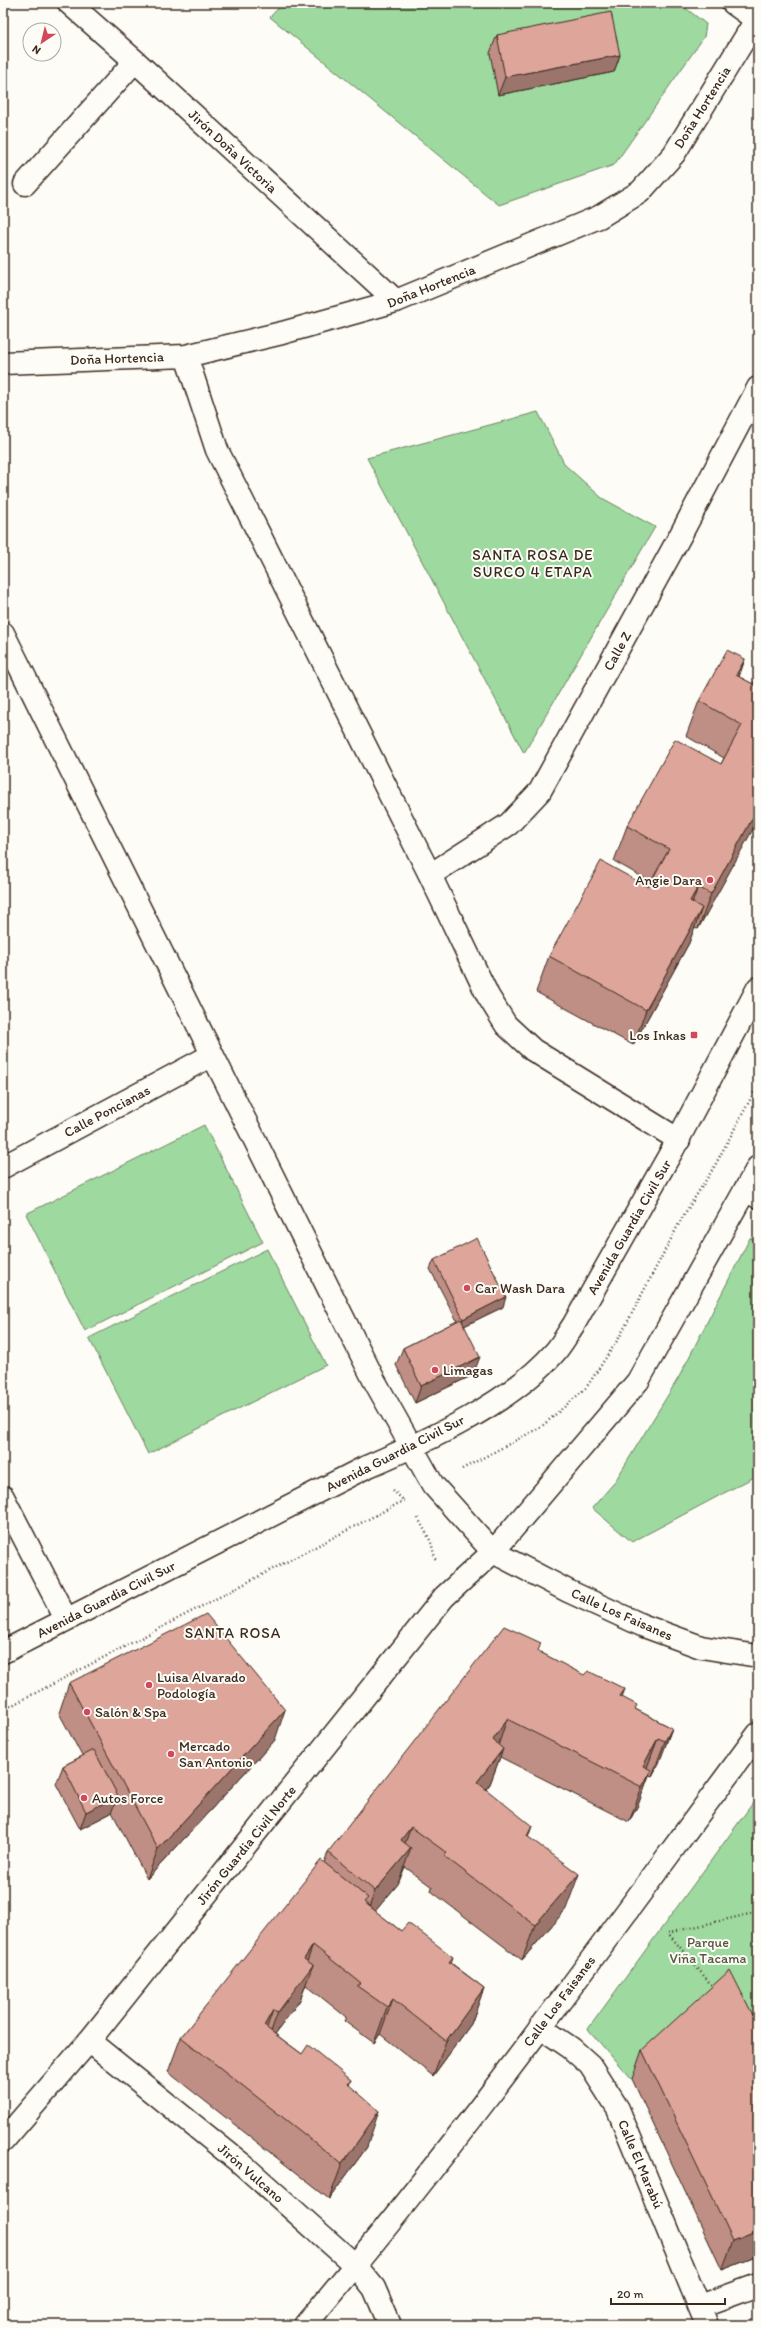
<svg xmlns="http://www.w3.org/2000/svg" width="761" height="2328" viewBox="0 0 761 2328" font-family="Itim,sans-serif">
	<rect width="100%" height="100%" fill="#fdfcf7"/>
	<filter id="ink" filterUnits="userSpaceOnUse"><feTurbulence type="fractalNoise" baseFrequency=".025" numOctaves="2"/><feDisplacementMap in="SourceGraphic" scale="8" xChannelSelector="R" yChannelSelector="G"/><feConvolveMatrix kernelMatrix="1 2 1 2 8 2 1 2 1" color-interpolation-filters="sRGB"/></filter>
	<g filter="url(#ink)">
		<!-- green -->
		<path fill="#9ed9a0" stroke="#6c825f" d="M283,3H679L706,24L704,37L614,165L499,205L270,17Z
			M538,412L565,465L602,498L655,527L524,753L367,458Z
			M204,1125L263,1242L85,1331L26,1214Z
			M750,1238L758,1242V1475L632,1542L592,1508L614,1483L679,1377Z
			M267,1249L326,1365L148,1454L89,1338Z
			M758,1796V2074L719,1999L631,2079L588,2029Z"/>
		<g fill="none" stroke-linecap="round" stroke-linejoin="round">
			<defs>
				<path id="minor" d="M69,3L135,61L396,301
					M733,3L758,21
					M25,184L135,61
					M186,356L217,450L430,875L488,996L506,1025L533,1050L679,1140
					M3,363L186,356L282,333L396,301L599,217L640,192L674,154L756,20
					M3,633L374,1380L433,1485L493,1552L568,1591L644,1626L701,1647L758,1656
					M430,875L509,824L540,791L680,536L758,388
					M3,1167L212,1055
					M745,1190L758,1197
					M3,1497L66,1619
					M540,2027L571,2048L590,2065L618,2109L707,2325
					M89,2041L243,2165L356,2266L374,2288L390,2325
					M700,2306L758,2285
					M305,2325C466,2136 610,1933 758,1734"/>
				<path id="major" d="M3,1652L364,1468C427,1441 510,1404 555,1352C562,1344 568,1333 574,1324L673,1149L758,988
					M3,2141L89,2041L444,1597L493,1552L638,1381L758,1167"/>
			</defs>
			<!-- minor casing -->
			<use href="#minor" stroke="#3b2a1e" stroke-width="25"/>
			<!-- major casing -->
			<use href="#major" stroke="#3b2a1e" stroke-width="25"/>
			<!-- path -->
			<path stroke="#3b2a1e" stroke-width="2.5" stroke-dasharray="1 3" stroke-linecap="butt" d="M462,1469L541,1427L586,1388L619,1338L682,1218L713,1169L758,1085
				M393,1490L404,1501
				M418,1518L431,1542L436,1562
				M3,1710L405,1500
				M714,1988L668,1933L758,1912"/>
			<!-- minor -->
			<use href="#minor" stroke="#fdfcf7" stroke-width="22"/>
			<!-- major -->
			<use href="#major" stroke="#fdfcf7" stroke-width="22"/>
		</g>
		<!-- wall -->
		<path fill="#bf8e84" stroke="#3b2a1e" d="M497,35L620,55L614,72L498,95L490,53Z
			M745,659L739,677L753,684L758,674V819L698,929L694,928L689,943L633,1045L536,992L549,956L648,887L651,882L614,861L627,826L721,764L724,758L686,736L699,701Z
			M434,1260L503,1307L464,1326L473,1375L415,1403L396,1365L403,1348L457,1321L430,1269Z
			M538,1651L622,1697L635,1709L672,1728L659,1763L652,1776L649,1775L638,1805L629,1822L500,1757L490,1784L486,1789L528,1837L566,1909L522,1960L431,1891L432,1887L405,1867L398,1884L375,1911L401,1931L453,1957L451,1963L484,1988L471,2024L433,2076L380,2034L374,2043L344,2021L346,2017L306,1985L300,2000L275,2034L302,2054L351,2080L349,2086L367,2147L329,2199L168,2072L181,2037L324,1863L328,1852Z
			M69,1683L275,1740L147,1879L112,1812L111,1813L80,1829L56,1784L63,1766L82,1756L59,1713Z
			M642,2050L758,2256L722,2270L632,2079Z"/>
		<!-- shaded-wall -->
		<path fill="#9b746c" stroke="#3b2a1e" d="M620,55L614,72L498,95L505,77Z
			M745,659L732,695L736,675Z
			M758,768V775L753,789V777Z
			M758,808V819L757,822L698,929L711,894Z
			M698,887L685,923L690,901Z
			M702,908L689,943L633,1045L646,1010Z
			M506,1297L503,1307L460,1328L463,1319Z
			M480,1357L473,1375L415,1403L421,1386Z
			M625,1689L612,1724L620,1696Z
			M285,1710L275,1740L147,1879L158,1849Z
			M507,1719L495,1755L493,1740Z
			M672,1728L659,1763L652,1776L665,1741Z
			M658,1738L645,1773L643,1766Z
			M503,1749L490,1784L464,1818L477,1782Z
			M651,1770L638,1805L629,1822L642,1787Z
			M118,1796L111,1813L80,1829L86,1812Z
			M532,1826L520,1861L527,1836Z
			M411,1827L398,1862L401,1840Z
			M411,1848L398,1884L362,1927L375,1891Z
			M579,1874L566,1909L522,1960L535,1925Z
			M313,1945L300,1981L313,1965L300,2000L265,2048L278,2012L304,1959Z
			M484,1988L471,2024L433,2076L446,2041Z
			M393,1999L380,2034L374,2043L387,2007Z
			M273,2010L261,2045L264,2026Z
			M379,2111L367,2147L329,2199L342,2164Z
			M758,2231V2256L722,2270L733,2241Z"/>
		<!-- building -->
		<path fill="#dea59a" stroke="#3b2a1e" d="M611,12L620,55L505,77L497,35Z
			M727,650L745,659L736,675L753,684L758,674V768L753,777L758,780V808L711,894L698,887L690,901L702,908L646,1010L549,956L601,861L648,887L669,849L627,826L675,739L721,764L742,725L699,701Z
			M477,1238L506,1297L463,1319L434,1260Z
			M461,1319L480,1357L421,1386L403,1348Z
			M206,1614L285,1710L158,1849L69,1683Z
			M504,1626L541,1643L538,1651L584,1675L588,1671L625,1689L620,1696L637,1705L635,1709L672,1728L665,1741L658,1738L643,1766L651,1770L642,1787L507,1719L493,1740L503,1749L477,1782L532,1826L527,1836L579,1874L535,1925L444,1856L447,1853L411,1827L401,1840L411,1848L375,1891L328,1852Z
			M94,1750L118,1796L86,1812L63,1766Z
			M321,1860L368,1898L364,1902L401,1931L408,1923L453,1957L449,1962L484,1988L446,2041L393,1999L387,2007L357,1986L361,1983L313,1945L304,1959L313,1965L278,2012L273,2010L264,2026L302,2054L308,2045L351,2080L348,2084L379,2111L342,2164L181,2037Z
			M730,1970L758,2025V2231L733,2241L642,2050Z"/>
	</g>
	<!-- markers -->
	<g fill="#d1495b" stroke="#fdfcf7" stroke-width="1.5">
		<circle cx="710" cy="880" r="4"/>
		<rect x="690" y="1031" width="8" height="8" rx="2"/>
		<circle cx="467" cy="1288" r="4"/>
		<circle cx="435" cy="1370" r="4"/>
		<circle cx="149" cy="1685" r="4"/>
		<circle cx="87" cy="1712" r="4"/>
		<circle cx="171" cy="1754" r="4"/>
		<circle cx="84" cy="1798" r="4"/>
	</g>
	<g text-anchor="middle" stroke-width="4" stroke-linejoin="round" paint-order="stroke">
		<!-- street labels -->
		<g font-size="14" fill="#3b2a1e" stroke="#fdfcf7">
			<text transform="translate(702 107) rotate(-58)" y="5">Doña Hortencia</text>
			<text transform="translate(233 151) rotate(43)" y="5">Jirón Doña Victoria</text>
			<text transform="translate(431 286) rotate(-22)" y="5">Doña Hortencia</text>
			<text transform="translate(117 358) rotate(-2)" y="5">Doña Hortencia</text>
			<text transform="translate(617 651) rotate(-61)" y="5">Calle Z</text>
			<text transform="translate(107 1111) rotate(-28)" y="5">Calle Poncianas</text>
			<text transform="translate(629 1227) rotate(-60)" y="5">Avenida Guardia Civil Sur</text>
			<text transform="translate(395 1453) rotate(-27)" y="5">Avenida Guardia Civil Sur</text>
			<text transform="translate(106 1599) rotate(-27)" y="5">Avenida Guardia Civil Sur</text>
			<text transform="translate(622 1614) rotate(24)" y="5">Calle Los Faisanes</text>
			<text transform="translate(246 1845) rotate(-51)" y="5">Jirón Guardia Civil Norte</text>
			<text transform="translate(559 2001) rotate(-53)" y="5">Calle Los Faisanes</text>
			<text transform="translate(641 2164) rotate(67)" y="5">Calle El Marabú</text>
			<text transform="translate(251 2173) rotate(41)" y="5">Jirón Vulcano</text>
		</g>
		<!-- poi labels -->
		<g font-size="14" fill="#3b2a1e" stroke="#fdfcf7" text-anchor="start">
			<text x="702" y="885" text-anchor="end">Angie Dara</text>
			<text x="686" y="1040" text-anchor="end">Los Inkas</text>
			<text x="475" y="1293">Car Wash Dara</text>
			<text x="443" y="1375">Limagas</text>
			<text x="157" y="1682">Luisa Alvarado<tspan x="157" dy="16">Podología</tspan></text>
			<text x="95" y="1717">Salón &amp; Spa</text>
			<text x="179" y="1751">Mercado<tspan x="179" dy="16">San Antonio</tspan></text>
			<text x="92" y="1803">Autos Force</text>
		</g>
		<!-- park labels -->
		<g font-size="14" fill="#54563e" stroke="#fdfcf7">
			<text x="708" y="1947">Parque<tspan x="708" dy="16">Viña Tacama</tspan></text>
		</g>
		<!-- neighbourhood labels -->
		<g font-size="15" letter-spacing="1" fill="#3b2a1e" stroke="#fdfcf7">
			<text x="533" y="560">SANTA ROSA DE<tspan x="533" dy="17">SURCO 4 ETAPA</tspan></text>
			<text x="233" y="1638">SANTA ROSA</text>
		</g>
	</g>
	<!-- margin -->
	<rect width="761" height="2328" fill="none" stroke="#fdfcf7" stroke-width="16"/>
	<rect x="8" y="8" width="745" height="2312" fill="none" stroke="#3b2a1e" stroke-width="1.5" filter="url(#ink)"/>
	<!-- north arrow -->
	<g transform="translate(42 42) rotate(215)"><circle r="19" fill="#fdfcf7" stroke="#afa8a0"/>
	<path d="M0-3L7 15L0 10L-7 15Z" fill="#d1495b"/>
	<text y="-6" font-size="11" font-weight="bold" text-anchor="middle" fill="#3b2a1e">N</text>
	</g>
	<!-- scale -->
	<path d="M611 2298v6h114v-6" fill="none" stroke="#3b2a1e" stroke-width="2"/>
	<text x="617" y="2298" font-size="12" fill="#3b2a1e" stroke="#fdfcf7" stroke-width="3" paint-order="stroke">20 m</text>
</svg>
